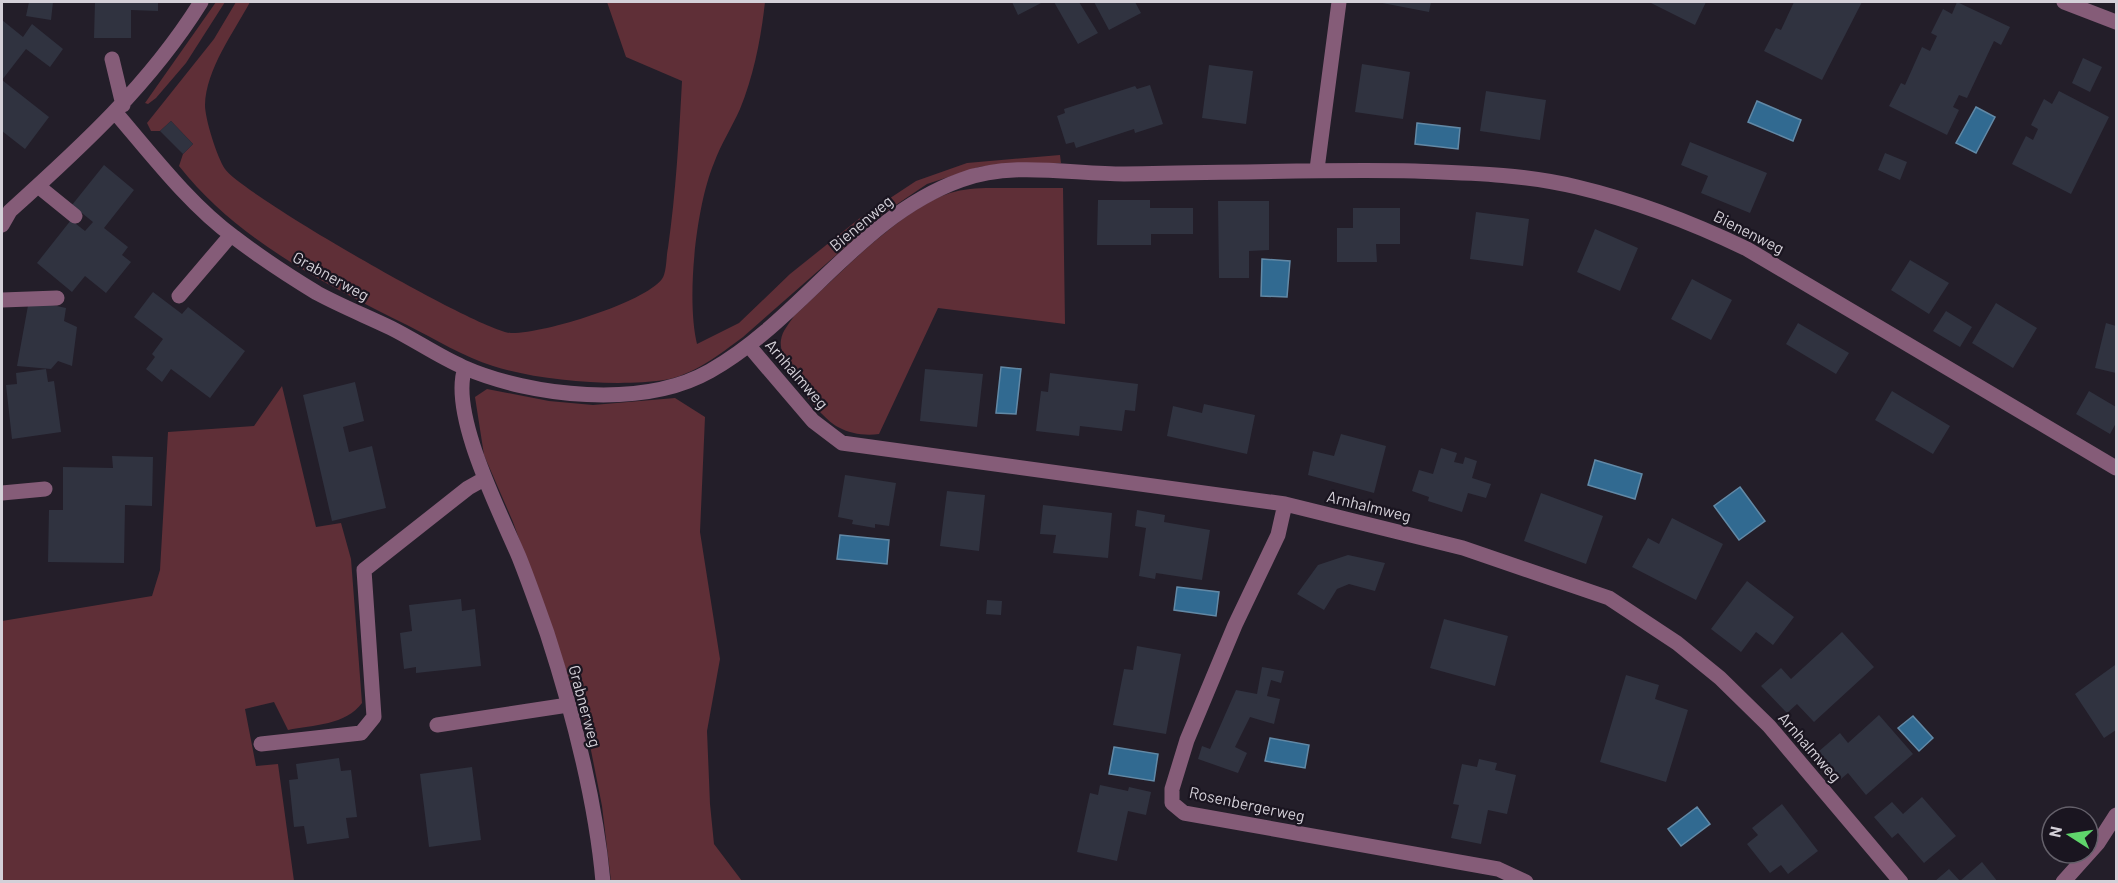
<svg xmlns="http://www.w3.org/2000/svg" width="2118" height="883" viewBox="0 0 2118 883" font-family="Barlow,sans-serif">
	<rect width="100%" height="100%" fill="#231e29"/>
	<!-- green -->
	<path fill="#5f2f37" d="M216,2H225L186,63L156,98L148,104L145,103Z
		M236,2H250C234,32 206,69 205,105C205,119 217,157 225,169C243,195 481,332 511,333C542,334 644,303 662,279C667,272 666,256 668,248C676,192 679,137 682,81L626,57L607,2H765C761,38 754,75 740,109C732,127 721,144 714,163C696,206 686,299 697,344L739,323L790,274L860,218L916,181L967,163L1060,155L1061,163H1008L979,167L927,184L884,213L743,337C720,354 694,375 664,380C617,387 539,381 493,366C464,357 435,339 407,325C325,284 237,240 179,166L183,154L193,144L171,121L160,131H151L147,123L214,39Z
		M991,188H1063L1065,324L938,308L879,434C866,436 850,434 838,427C819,417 777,363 781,340C782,331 789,324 794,316C835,279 899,210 950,193C963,189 977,188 991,188Z
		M282,386L316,527L341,523L351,559L362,703C346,725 313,725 288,730L274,702L245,709L256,766L278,764L294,881H2V621L152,596L160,570L168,432L254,426Z
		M487,389L549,401L593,405L675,398L705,417L700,532L720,659L707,731L710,804L714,844L742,881H611L602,806L586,725L513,522L484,455L475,397Z"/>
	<!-- water -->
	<path fill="#316a91" stroke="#6289a6" stroke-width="1.5" d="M1757,101L1801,120L1793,141L1748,122Z
		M1976,107L1995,117L1976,153L1956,143Z
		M1417,123L1460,128L1458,149L1415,144Z
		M1262,259L1290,261L1287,297L1261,296Z
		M1001,367L1021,369L1016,414L996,413Z
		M1595,460L1642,474L1635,499L1588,485Z
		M1740,487L1765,521L1739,540L1714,506Z
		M840,535L889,540L887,564L837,559Z
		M1177,587L1219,592L1216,616L1174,610Z
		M1913,716L1933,738L1919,751L1898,728Z
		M1270,738L1309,745L1305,768L1265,761Z
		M1114,747L1158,754L1154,781L1109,774Z
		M1697,807L1710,824L1681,846L1668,829Z"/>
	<!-- building -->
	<path fill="#303340" d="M29,2H53L51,20L26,16Z
		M95,2H158V11L131,10V38H94Z
		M1012,2H1043L1018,15Z
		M1054,2H1079L1098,33L1078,44Z
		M1094,2H1135L1141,13L1109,30Z
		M1377,2H1431L1429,12Z
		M1649,2H1706L1695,25Z
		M1794,2H1862L1822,80L1764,51L1776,28L1781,30Z
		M1957,2L2010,27L2001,45L1994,41L1967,98L1959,95L1953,107L1959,110L1947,135L1889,106L1901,83L1905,85L1922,47L1930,51L1937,36L1931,33L1943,9L1952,14Z
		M2,20L23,37L32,24L63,49L50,67L26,49L2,80Z
		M2083,58L2102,67L2090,92L2072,83Z
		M1362,64L1410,72L1403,119L1355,112Z
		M1209,65L1253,71L1246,124L1202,118Z
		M2,80L49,117L25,149L2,131Z
		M1150,85L1163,124L1135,133L1134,129L1076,148L1074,142L1066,144L1057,116L1065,113L1064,109L1135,86L1137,89Z
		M1486,91L1546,100L1540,140L1480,131Z
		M2059,91L2109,117L2071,194L2012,164L2026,136L2033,140L2038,129L2031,125L2044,99L2052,104Z
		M171,121L193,144L183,154L160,131Z
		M1690,142L1767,173L1750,213L1701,193L1708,176L1681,165Z
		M1885,153L1907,162L1900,180L1878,170Z
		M104,165L134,190L104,228L128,247L122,255L131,262L106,293L85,276L72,292L37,263L71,220L85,231L93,222L72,205Z
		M1098,200H1150V208H1193V234H1151V245H1097Z
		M1218,201H1269V250L1249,251V278H1219Z
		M1353,208H1400V244H1376L1377,262H1337V228H1353Z
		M1476,212L1529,219L1523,266L1470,259Z
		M1595,229L1638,248L1620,291L1577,272Z
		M1910,260L1949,283L1929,314L1891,290Z
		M1692,279L1732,300L1711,340L1671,319Z
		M153,292L182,314L188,307L245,351L210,398L171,369L162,382L146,369L155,357L152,354L163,339L134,317Z
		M29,300L66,308L64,321L77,327L72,366L58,361L51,369L17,366Z
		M1996,303L2037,328L2013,368L1972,343Z
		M1946,311L1972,327L1960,347L1933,331Z
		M1798,323L1849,353L1836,374L1786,344Z
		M2106,323L2116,326V373L2095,368Z
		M46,369L48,382L54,381L61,432L12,439L6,385L17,384L16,373Z
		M925,369L983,374L977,427L920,421Z
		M1050,373L1138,384L1135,411L1125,410L1122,431L1080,426L1079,436L1036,431L1041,391L1048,392Z
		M355,382L364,421L343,427L349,452L372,446L386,508L332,521L303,395Z
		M1892,391L1950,426L1933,454L1875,420Z
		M2089,391L2116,407V423L2110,434L2076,414Z
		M1204,404L1255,415L1247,454L1167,436L1173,406L1202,413Z
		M1341,434L1386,446L1374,493L1308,475L1313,451L1334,456Z
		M1441,448L1457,453L1454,462L1463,464L1465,457L1477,461L1472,478L1491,484L1486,498L1468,493L1462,512L1428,501L1429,497L1412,491L1419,470L1433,474Z
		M112,456L153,457L152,506L125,505L124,563L48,562L49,510H63V467L113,468Z
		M845,475L896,483L889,526L875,524V528L852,524L853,520L838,517Z
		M947,491L985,495L979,551L940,546Z
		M1541,493L1603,516L1586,564L1524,541Z
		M1043,505L1112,513L1108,558L1053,553L1056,535L1040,534Z
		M1137,510L1165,515L1164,522L1210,530L1202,580L1156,573L1155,579L1139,576L1146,528L1135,526Z
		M1672,518L1723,544L1696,600L1632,567L1648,538L1659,544Z
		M1348,555L1385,563L1375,591L1349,584L1337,589L1324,610L1297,594L1318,565Z
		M1747,581L1794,617L1773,645L1756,632L1741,652L1711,629Z
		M461,599L462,611L475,609L481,666L416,673V667L404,669L400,633L412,631L409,605Z
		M987,600L1002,601L1001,615L986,614Z
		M1444,619L1508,636L1495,686L1430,668Z
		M1842,632L1874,667L1814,722L1797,704L1787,713L1761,686L1781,668L1791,679Z
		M1137,646L1181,654L1166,734L1113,725L1124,669L1133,670Z
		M2115,665L2116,730L2104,738L2075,694Z
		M1262,667L1284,671L1281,683L1271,680L1267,696L1280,699L1274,724L1250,717L1235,747L1247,753L1238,773L1198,759L1202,746L1210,749L1236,690L1257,694Z
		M1626,675L1659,685L1655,699L1688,710L1666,782L1600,762Z
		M1879,715L1913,754L1866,795L1848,773L1841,779L1818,752L1840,733L1848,743Z
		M339,758L341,771L351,770L357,817L346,818L349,838L307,844L304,826L294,827L289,780L298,779L296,764Z
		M1479,759L1497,763L1495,770L1516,775L1507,814L1488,810L1481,844L1451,838L1459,805L1453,804L1462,764L1477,767Z
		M472,767L481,840L429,847L420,774Z
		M1100,785L1128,791L1129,787L1151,792L1146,815L1128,811L1117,861L1077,852L1090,793L1098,795Z
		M1922,797L1956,836L1924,863L1898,833L1892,838L1874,817L1892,802L1903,814Z
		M1782,804L1818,851L1788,874L1781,865L1770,873L1747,844L1758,835L1752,828Z
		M1982,862L1998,882H1934L1949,869L1960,881Z"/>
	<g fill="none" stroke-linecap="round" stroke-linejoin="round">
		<!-- minor -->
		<path stroke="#855c78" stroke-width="15" d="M2064,2L2116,22
			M112,59L123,105
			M115,112C151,154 190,205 234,237C260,257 289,276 317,293C341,306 366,316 391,328C415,340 438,356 463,367C531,397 643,409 710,371C802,319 860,216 961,180C1012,161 1071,174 1124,174C1221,173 1317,169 1415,171C1469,173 1524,174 1577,187C1636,201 1693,223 1747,249L2116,468
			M1317,169L1339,2
			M38,186L75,216
			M2,225L10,211C81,147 150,84 201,2
			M179,296L231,235
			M2,300L57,298
			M749,346L813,421L842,443L1285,504L1463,548L1609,598L1677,643L1720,678L1769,726L1901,882
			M465,368C449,413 500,512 519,557C529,582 538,608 547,633C572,710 596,802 603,882
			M2,493L45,489
			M1285,504L1278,535L1235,625L1187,740L1172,789V803L1184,813L1498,869L1526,882
			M437,725L568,705
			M261,744L361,733L374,717L364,570L468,488L484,479
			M2063,882L2098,843L2116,815"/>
	</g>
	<g text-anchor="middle" stroke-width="4.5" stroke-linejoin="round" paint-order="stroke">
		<!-- street labels -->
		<g font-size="16" fill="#d4d0d8" stroke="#1a1520">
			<text transform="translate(861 223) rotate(-40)" y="6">Bienenweg</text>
			<text transform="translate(1749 232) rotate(27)" y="6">Bienenweg</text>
			<text transform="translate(331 276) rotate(29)" y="6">Grabnerweg</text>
			<text transform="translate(797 374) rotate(49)" y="6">Arnhalmweg</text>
			<text transform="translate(1369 506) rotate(14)" y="6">Arnhalmweg</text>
			<text transform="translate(585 706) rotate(75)" y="6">Grabnerweg</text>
			<text transform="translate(1810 747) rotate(49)" y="6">Arnhalmweg</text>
			<text transform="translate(1247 804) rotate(12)" y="6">Rosenbergerweg</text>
		</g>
	</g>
	<!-- border -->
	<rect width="2118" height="883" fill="none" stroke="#d4d0d8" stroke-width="6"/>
	<!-- north arrow -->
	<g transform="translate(2070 835) rotate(282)"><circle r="28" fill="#1a1520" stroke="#64606a" stroke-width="1.5"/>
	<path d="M0-4.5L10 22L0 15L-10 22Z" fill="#5fd56b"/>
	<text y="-9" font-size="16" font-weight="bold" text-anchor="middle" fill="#d4d0d8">N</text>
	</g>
</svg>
